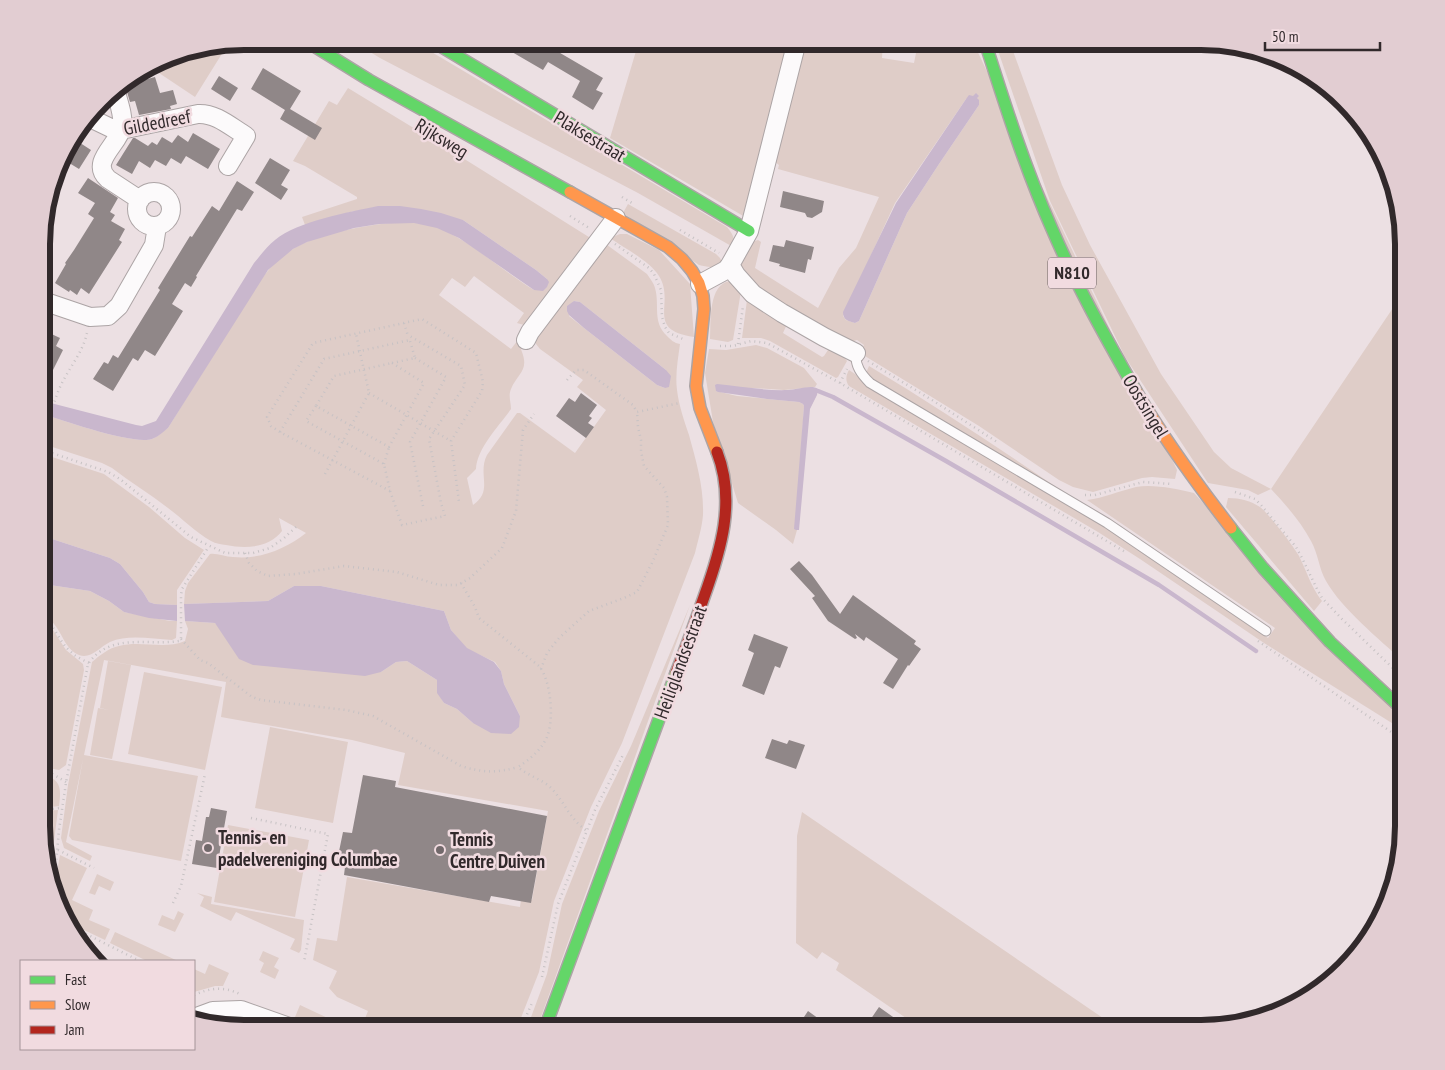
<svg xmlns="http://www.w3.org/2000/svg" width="1445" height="1070" viewBox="0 0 1445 1070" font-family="'PT Sans Narrow',sans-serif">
	<rect width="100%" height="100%" fill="#ece0e3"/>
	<!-- green -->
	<path fill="#dfcdc8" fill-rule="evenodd" d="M352,41H413L727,227C732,233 736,239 733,247L638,193L380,58Z
		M639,41H749L788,51L745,217L610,138Z
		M804,41L883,42L882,58L914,63L917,48L940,42H973L1177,470L1175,479L1152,477L1142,478L1093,492L1073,487L1059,480L979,426L860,353L864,345L857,340L850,342L751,286L738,265L752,242L758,240L761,242L755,268L818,308L839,268L856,248L879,197L778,169L779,165L775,162ZM973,96L977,98L979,105L939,164L907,213L859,321L855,323L846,320L843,316L895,203L966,99Z
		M995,42H1004V45L1012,52L1013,51L1062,185L1090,245L1161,374L1214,452L1231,468L1271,489L1403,293V661C1379,639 1342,609 1326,581C1319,569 1318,553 1311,541C1301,522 1286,505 1271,489L1258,495L1248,490L1208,483L1125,357L1050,201Z
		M228,44L195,97L150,67L167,57Z
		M348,88L458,155L592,239L524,325L517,323L524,313L474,276L465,287L452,278L439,295L511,349L518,340C521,344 520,347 522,352C529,371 518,373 511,389C508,396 511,402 511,409C499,426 477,448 476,469L467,478L473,505C494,490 477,475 487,455L517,413H520L575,453L606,410L577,387L583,380L540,349L536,344L535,339L603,242L647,274C650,279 654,283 655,288C660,305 652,322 667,336C671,340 674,343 680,344C678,359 675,375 677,390C679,406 684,420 689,435C696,461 704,487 703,515C702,528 698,540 695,553L622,743L591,807L554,901L539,972L517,1028H365L367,1023L364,1021L368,1011L337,997L329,988L337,971L313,960L317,938L337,941L347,877L520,907L521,900H532L548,811L398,785L405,753L352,740L221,717L226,682L104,660L84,755L198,776L181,861L72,840L69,836L83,759L66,842L92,856L90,861L64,848L61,838L68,785L92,662C100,655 109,648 119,646C141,640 164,650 185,641L188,629L185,621L215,623L218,626L381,672L396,662L407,661L437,680L438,693L444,703L457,709L473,723L520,716L504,684L501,671L495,662L467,649L451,630L444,611L321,586H294L268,601L184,604L185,591L188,583L210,554C217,553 225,557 233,557C259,560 286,549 306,533L279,518L282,531C269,548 246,549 226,545C221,544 216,544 211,541C195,532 183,519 168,508C150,494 130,482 112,468L102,463L43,444V414C65,421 133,445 152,439C158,437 163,431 168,428C189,394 211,359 232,325C250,298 264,266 293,249C314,236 343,230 368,226C391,222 418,220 439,228C474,243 502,271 534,290L547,279L536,270L463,220L354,211L305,225L302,217L357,199V197L305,166L293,161L329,101L337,105ZM574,301L580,302L666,370L665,388L657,385L584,328L569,316Z
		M628,204L716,254L720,258L722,262C715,269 708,267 699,265L623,213Z
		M620,234H627L659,250L690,284L694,337C644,330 676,303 659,276C650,261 624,248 610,238Z
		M730,281L732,282L741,291L733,340L728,342L710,339C711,322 708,284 730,281Z
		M747,300L788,322L783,333L822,357L824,356L830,347L843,356L847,361L838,377L836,378L770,341L761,338H742Z
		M756,345L767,348L804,368L817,384L815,387L784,390L754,388L716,391L737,396L799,402L803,404L804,406L796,530H797L793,544L776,530L738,503L713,422L705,373L709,349L726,350Z
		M869,366C936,406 1000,449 1065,493L873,379L866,373Z
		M849,370L855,374L867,386L1104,527L1268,638L1275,628L1087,500C1104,498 1119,491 1136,487C1154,484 1176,489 1194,493L1403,720V730L1264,643L1140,559L1098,532L849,386C845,381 846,375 849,370Z
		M43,454L104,474L149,507L185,538L204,550L177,590V605L155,604L149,602L143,592L120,564L110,558L43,536Z
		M1228,498C1240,498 1251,501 1260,507C1268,513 1294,547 1299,556C1307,572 1311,587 1322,601L1314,611L1226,507Z
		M43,584L90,591L109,601L124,612L170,621H177L176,638L172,640C152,639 128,634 110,642C98,648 89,662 75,653C66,647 63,637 57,628C53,622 48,618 43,614Z
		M690,605L537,1028H527L547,974L562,904L599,811L631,746Z
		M43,620L53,630L66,650L83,664L84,670L66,765L59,770L43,767Z
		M108,661L131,665L112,759L90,755L98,708L109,710L100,708Z
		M144,672L222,687L205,770L128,754Z
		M270,727L348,742L333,823L255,808Z
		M43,775C62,779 61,790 59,806L43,808Z
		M58,810L50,872L43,852V811Z
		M802,812L1119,1029H922L836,970L839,963L822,952L817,959L796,943L797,836Z
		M228,825L309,840L295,917L214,902Z
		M60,855L87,868L72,900L93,910L89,920L110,929L105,940L67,922L54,884L56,878Z
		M97,874L114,882L110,891L99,886L95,895L89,893Z
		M197,893L212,897L211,904L304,920L301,950L299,953L290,949L295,939L236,912L231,921L200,906L204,897Z
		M178,911L184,914L175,932L158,925L162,915L174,920Z
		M115,932L178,961H147L110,943Z
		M263,951L279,958L274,967L279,970L275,979L260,972L264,963L259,960Z
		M209,964L229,973L223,986H215L194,992V969L205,974Z
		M300,1005L349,1028H310L293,1022Z
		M218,1018H233L272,1028H231L200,1022Z"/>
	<!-- water -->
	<path fill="#c9b7cd" d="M976,93L979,96L977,98L979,100V105L939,164L907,213L859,321L855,323C848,321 843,320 843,312L896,203L966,99L969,95L973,96Z
		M378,206H400L421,209L441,213L463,220L536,270L547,279L549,282L547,287L543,291L534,290L459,238L437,228L414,223L379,224L354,228L307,242L293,249L268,270L168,428C163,432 158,437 152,439C133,445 65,421 43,414V401L136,425L142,426L156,421L254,263C260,256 267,246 275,240C298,221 349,212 378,206Z
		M574,301L580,302L666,370L671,376L669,387L665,388L657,385L584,328L569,315L567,311V306Z
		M717,384C740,386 764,391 788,390C796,390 812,384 818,389L817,395L810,409L799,530H796L794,529L804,406L803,404L799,402L767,399L718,392L716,391L715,385Z
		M43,536L110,558L120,564L143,592L149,602L155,604L177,605V621L149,618L124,612L109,601L90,591L43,584Z
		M294,586H321L444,611L451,630L467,648L494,662L501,671L504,684L520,716L519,727L511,734L491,733L473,723L457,709L444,703L437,693V680L407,661L396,662L381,672L365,676L253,665L239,659L215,623L185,621L184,604L268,601Z"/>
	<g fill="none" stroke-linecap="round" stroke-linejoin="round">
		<!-- stream -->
		<path stroke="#c9b7cd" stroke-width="4.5" d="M818,391L833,397L946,461L1159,585L1256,651"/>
	</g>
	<!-- building -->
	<path fill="#908788" d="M519,41H550L557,46L555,50L603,78L596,90L603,93L593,110L572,97L580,81L548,62L543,70L512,52Z
		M263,68L301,91L290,109L322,128L315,140L280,119L285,110L251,89Z
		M219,76L238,88L230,101L211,89Z
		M155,77L160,93L173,90L177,104L170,106L171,109L139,115L135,101L130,102L125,85Z
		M193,133L220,149L208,169L186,156L181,164L171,158L166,166L155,160L150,168L139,161L132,174L116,165L133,138H135L148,146L152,142L157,145L162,137L172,143L178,135L188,142Z
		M74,139L91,150L79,169L61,158L62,154Z
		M270,158L290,170L281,185L288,189L281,200L255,183Z
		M88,178L118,198L110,212L115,215L111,221L125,229L119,240L122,242L89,294L81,288L77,295L70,290L69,292L55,283L66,264L65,263L74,250L94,218L88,214L95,203L78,193Z
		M237,181L254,192L242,211L237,209L196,276L197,277L191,287L185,283L172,304L183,311L155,356L145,350L138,361L133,358L113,391L93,379L104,362L108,364L113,355L118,358L160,290L158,288L190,236L192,237L212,206L219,211Z
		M783,191L824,201L822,212L812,218L807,217L805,213L780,207Z
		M786,240L814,247L811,260L808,259L805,273L779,266L780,264L769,261L773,245L784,247Z
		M43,330L60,338L56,346L63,350L43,390Z
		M581,393L597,405L589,416L592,418L588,423L594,427L586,438L556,416L569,398L575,402Z
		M799,561L812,575L840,614L853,595L916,641L914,644L921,649L909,666L908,665L893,689L883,683L898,659L866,637L864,641L855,634L857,638L855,639L828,621L812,598L815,596L790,569Z
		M754,634L788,647L780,668L775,666L764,695L742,686L754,653L748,650Z
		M772,739L787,744L789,740L805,745L796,769L765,758Z
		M363,775L396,781L395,787L547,816L531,903L491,896L489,902L344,875L345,867L336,866L343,832L352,833Z
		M211,808L227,811L217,868L192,864L196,840L202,841L206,817H209Z
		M879,1007L910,1029H864Z
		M808,1011L833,1029H796Z"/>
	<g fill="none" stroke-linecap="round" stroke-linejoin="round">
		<defs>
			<path id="lane" d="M856,353C855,366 861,374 870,383L1107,523L1266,631"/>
			<path id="street" d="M115,89C118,101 124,115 122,127C119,144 89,162 108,179L140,200
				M90,118L115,130H121L198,114C216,113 231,127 246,136L228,166
				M137 209a17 17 0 1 1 34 0a17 17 0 1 1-34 0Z
				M730,265L736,275L753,294L782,313L824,337L856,353
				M700,284L726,270L730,265L749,231L797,41
				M43,301L90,317L108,316L119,306L154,245L157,226
				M526,340L530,332L616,218
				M194,1018L213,1011L241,1010L292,1028"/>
			<path id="fast" d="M306,41L369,80L570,192
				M432,41L749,231
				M985,42C1005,105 1025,168 1052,229C1076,285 1106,338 1136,391
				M1231,528L1263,568L1330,642L1403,710
				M545,1028L676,673"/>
			<path id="slow" d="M570,192L668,247L682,259L692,271L699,283L703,296L704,309L696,386L700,408L717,452
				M1136,391C1164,439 1197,484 1231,528"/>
			<path id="jam" d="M676,673C686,648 695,623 704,597C721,550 736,501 717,452"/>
		</defs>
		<!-- lane casing -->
		<use href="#lane" stroke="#aca4a5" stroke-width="11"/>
		<!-- street casing -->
		<use href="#street" stroke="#aca4a5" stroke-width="20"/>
		<!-- fast casing -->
		<use href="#fast" stroke="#aca4a5" stroke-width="14"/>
		<!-- slow casing -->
		<use href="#slow" stroke="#aca4a5" stroke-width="14"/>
		<!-- jam casing -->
		<use href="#jam" stroke="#aca4a5" stroke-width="14"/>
		<!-- path -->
		<path stroke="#c7c2c4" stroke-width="2.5" stroke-dasharray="1 4" stroke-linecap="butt" d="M282,41L288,45
			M622,197L632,203
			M570,216L589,228
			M680,230L719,253
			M615,244L649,268L654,274L661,290L662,317L665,327L669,333L683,339
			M404,323L408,336
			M738,344L743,306
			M720,346H733L751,341L767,343L840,383L1127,553
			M415,358L446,377L410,442L423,506
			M868,361L932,400L997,442
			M392,363L424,383L389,447L316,406L334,376Z
			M392,363L415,358L410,341
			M567,380L576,370H584L633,405L637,412L680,403
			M840,383L847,369
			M369,393L451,441
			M316,406L306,421L384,464L390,491L402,525L445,516L441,503L429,439L465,385L461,366L408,335
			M280,432L324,359L410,340
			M43,445C48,425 52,404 61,385C69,368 83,352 87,333
			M43,450L108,472L120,479L191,537L225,553H253L270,548L284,538L297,526
			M384,464L389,447
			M325,474L369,393L356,334
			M390,491L280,432L271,426L267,417L313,343L422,319L476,353L483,382L482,391L451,441L459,502
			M1235,492L1255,499L1261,505L1296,547L1302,558L1317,589L1322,598L1341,618L1403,678
			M1085,495H1095L1143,482L1172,484
			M245,553L249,563L257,571L268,576L296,574L344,566L397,572L439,585H458L470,578L502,548L516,511L523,430L534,414
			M461,583L475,607L479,618L539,666C551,680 555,722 546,739C540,751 529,760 518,767C528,776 542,779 551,788C561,798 566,810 575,820C578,824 583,828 587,831
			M43,617C56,627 59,642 71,652C76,657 83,660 89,663
			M181,639L200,660L208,663L252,697L261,700L346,710L373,716L461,766C483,773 497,773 518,767
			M1258,641L1403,740
			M541,669L547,653L559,638L589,611L624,598L637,592L653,561L668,525L667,497L664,488L644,466L641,451V440L638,427L637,412
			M43,770L51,773L66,782
			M43,810L59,808L62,809
			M251,818L328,834L304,962
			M58,850L94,868
			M52,879L56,864L59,830L66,783L88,664C110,632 147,646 179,641L181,639V595L182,589L209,546
			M173,903L181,886L205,774
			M68,925L140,961
			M542,977L558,904L595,810L624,753
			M194,995C210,988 223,986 240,994
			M521,1028L532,1003"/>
		<!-- lane -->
		<use href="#lane" stroke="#fcfafb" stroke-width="9"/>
		<!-- street -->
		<use href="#street" stroke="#fcfafb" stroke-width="18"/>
		<!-- fast -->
		<use href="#fast" stroke="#63d668" stroke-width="11"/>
		<!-- slow -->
		<use href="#slow" stroke="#ff974d" stroke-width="11"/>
		<!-- jam -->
		<use href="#jam" stroke="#b3261e" stroke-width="11"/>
	</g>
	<!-- markers -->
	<g fill="#72696b" stroke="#f1dbe0" stroke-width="2">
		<circle cx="208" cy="848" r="5"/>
		<circle cx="440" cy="850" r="5"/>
	</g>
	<g text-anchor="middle" stroke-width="5" stroke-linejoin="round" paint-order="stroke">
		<!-- shield labels -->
		<rect fill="#f1dbe0" stroke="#6b5e61" stroke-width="1" x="1048" y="257.5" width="48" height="31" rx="4"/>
		<g font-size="18" font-weight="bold" fill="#31292b">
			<text x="1072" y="279">N810</text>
		</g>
		<!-- street labels -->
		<g font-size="19" fill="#31292b" stroke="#f1dbe0">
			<text transform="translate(157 122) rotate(-11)" y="7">Gildedreef</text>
			<text transform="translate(590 136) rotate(31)" y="7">Plaksestraat</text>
			<text transform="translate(442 138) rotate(31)" y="7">Rijksweg</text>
			<text transform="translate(1146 406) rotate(59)" y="7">Oostsingel</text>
			<text transform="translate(680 662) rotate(-70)" y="7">Heiliglandsestraat</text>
		</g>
		<!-- poi labels -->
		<g font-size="19" font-weight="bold" fill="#31292b" stroke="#f1dbe0" text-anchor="start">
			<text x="218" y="844">Tennis- en<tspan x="218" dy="22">padelvereniging Columbae</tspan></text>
			<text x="450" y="846">Tennis<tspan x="450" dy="22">Centre Duiven</tspan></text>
		</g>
	</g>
	<!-- crop -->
	<path d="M0 0H1445V1070H0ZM244 50H1201A194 194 0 0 1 1395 244V826A194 194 0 0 1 1201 1020H244A194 194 0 0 1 50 826V244A194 194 0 0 1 244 50Z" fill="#e2cdd2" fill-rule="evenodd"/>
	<path fill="none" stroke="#31292b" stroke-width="6" d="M244 50H1201A194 194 0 0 1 1395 244V826A194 194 0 0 1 1201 1020H244A194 194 0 0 1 50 826V244A194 194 0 0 1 244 50Z"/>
	<!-- legend -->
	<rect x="20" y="960" width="175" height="90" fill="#f1dbe0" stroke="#a49498"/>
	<rect x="30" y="976" width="25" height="8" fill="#63d668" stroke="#a49498"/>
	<text x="65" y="985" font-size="15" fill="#31292b">Fast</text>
	<rect x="30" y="1001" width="25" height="8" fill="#ff974d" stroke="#a49498"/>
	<text x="65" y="1010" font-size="15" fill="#31292b">Slow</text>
	<rect x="30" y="1026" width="25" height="8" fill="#b3261e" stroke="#a49498"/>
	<text x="65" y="1035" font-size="15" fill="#31292b">Jam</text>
	<!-- scale -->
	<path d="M1265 42v8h115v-8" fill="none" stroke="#31292b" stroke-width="2.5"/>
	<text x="1272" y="42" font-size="15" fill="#31292b" stroke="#f1dbe0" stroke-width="4" paint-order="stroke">50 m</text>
</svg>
